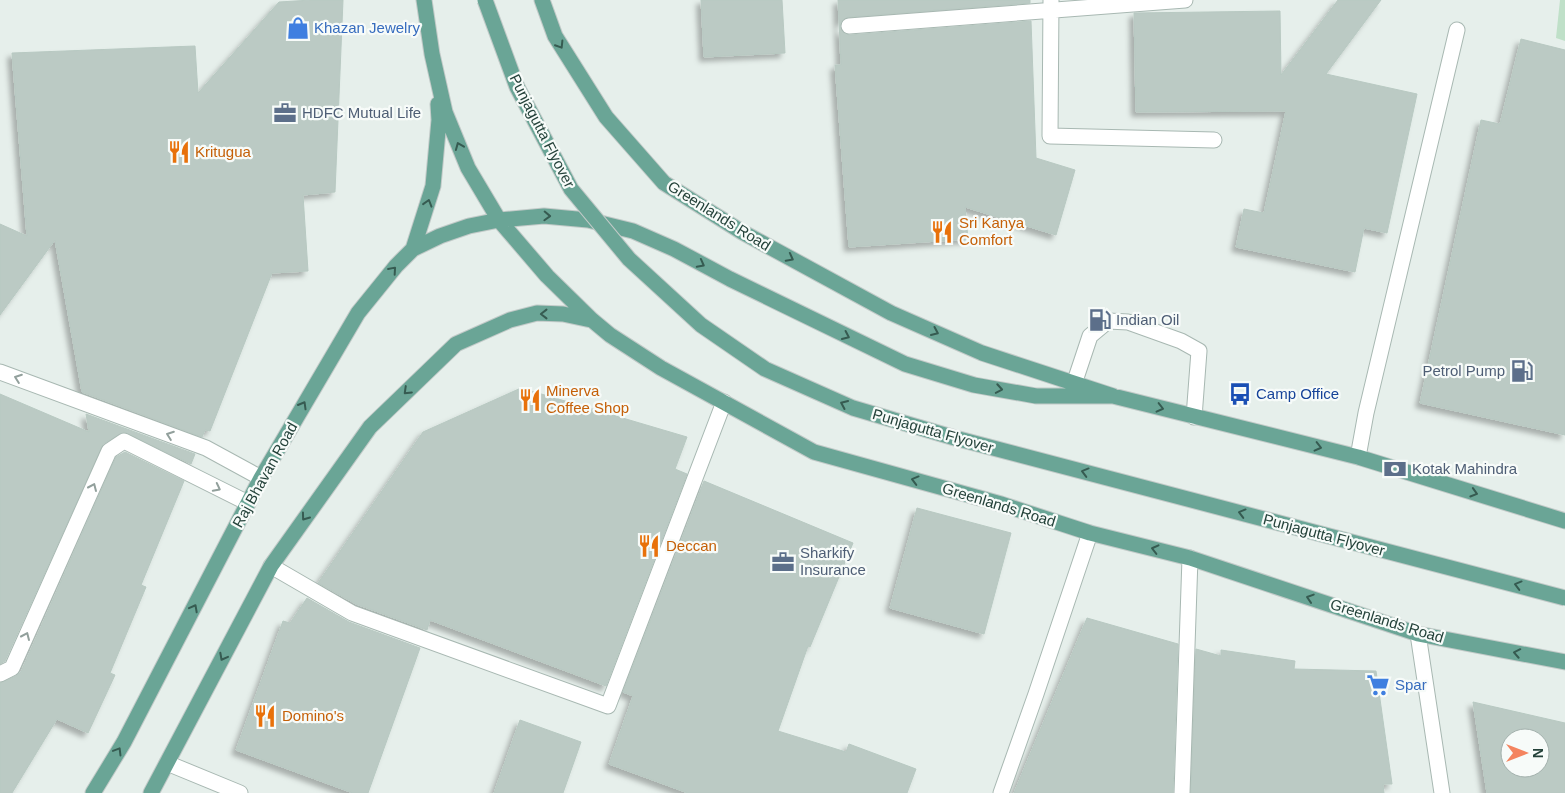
<svg xmlns="http://www.w3.org/2000/svg" width="1565" height="793" viewBox="0 0 1565 793" font-family="Arial,sans-serif">
	<defs>
		<filter id="shadow"><feDropShadow dx="-4.5" dy="4.5" stdDeviation="2.5" flood-color="#0004"/></filter>
	</defs>
	<rect width="100%" height="100%" fill="#e6efeb"/>
	<!-- green -->
	<path fill="#bfe0c8" d="M1560,0H1565V41L1556,38Z"/>
	<!-- building -->
	<path fill="#bbcac4" stroke="#b8c9c2" fill-rule="evenodd" filter="url(#shadow)" d="M311,0H343L335,192L303,195L308,271L272,273L210,431L205,430L202,437L82,392L55,240L0,315V224L27,236L12,53L195,46L198,93L279,2Z
		M701,0H782L785,53L704,57Z
		M838,0H1030V3L848,17L841,22L840,27L845,34L850,35L1031,21L1036,158L1075,170L1056,235L965,207L968,239L849,247L835,65H841Z
		M1338,0H1381L1326,74L1417,94L1387,233L1364,228L1355,272L1236,247L1244,209L1264,213L1286,111L1136,112L1134,13L1280,11L1281,75Z
		M1521,39L1565,50V435L1420,403L1481,120L1500,124Z
		M521,388L687,437L675,469L687,474L606,686L430,620L427,630L356,604L318,583L423,432Z
		M0,394L89,432L86,414L195,454L191,464L124,432L103,444L5,661L0,664Z
		M125,452L184,481L141,585L146,587L110,673L115,675L88,733L57,719L12,793H0V683L16,676L21,672L116,457Z
		M704,481L853,543L810,647L808,646L778,731L846,752L849,744L916,769L907,793H688L609,764L633,696L623,692Z
		M917,508L1011,533L984,634L890,608Z
		M307,598L349,622L420,648L368,793H353L236,750L283,621L290,623Z
		M1087,618L1178,644L1173,793H1014Z
		M1196,649L1221,656V650L1295,661L1294,669L1376,671L1392,784H1383L1384,793H1191Z
		M1473,702L1565,723V793H1487ZM1510,738H1540V768H1510Z
		M520,720L581,742L563,793H494Z"/>
	<g fill="none" stroke-linecap="round" stroke-linejoin="round">
		<defs>
			<path id="minor" d="M1051,0L1050,136L1214,140
				M849,26L1185,0
				M0,372L206,448L261,478
				M1074,384L1090,336L1108,321L1128,322L1181,341L1199,351L1194,417
				M1358,457L1366,413L1457,30
				M271,566L352,613L608,706L724,402
				M1418,634L1442,793
				M0,674L12,668L109,451L124,441L248,503
				M167,763L240,793
				M1001,793L1036,694L1090,533
				M1182,793L1190,558"/>
			<path id="major" d="M424,0L432,54L445,112L468,168L499,220L547,276L592,320L610,335L661,368L814,452L1001,504L1090,533L1190,558L1418,634L1565,662
				M542,0L555,36L606,117L664,183L742,232L891,313L982,353L1113,396L1358,457L1565,521
				M413,249L433,186L439,120L438,104
				M93,793L124,742L261,478L358,313L396,266L413,249L440,236L469,226L499,220L544,216L588,220L633,231L674,249L730,279L905,364L974,385L1036,396H1113
				M151,793L271,566L370,427L456,344L510,320L537,313L563,314L591,320"/>
		</defs>
		<!-- minor casing -->
		<use href="#minor" stroke="#a8b8b2" stroke-width="17"/>
		<!-- major casing -->
		<use href="#major" stroke="#c2cac8" stroke-width="17"/>
		<!-- minor -->
		<use href="#minor" stroke="#fff" stroke-width="15"/>
		<!-- major -->
		<use href="#major" stroke="#6aa596" stroke-width="15"/>
		<defs>
			<path id="major-bridge" d="M485,0L517,87L571,189L629,259L701,325L765,369L853,408L955,438L1565,598"/>
		</defs>
		<!-- major-bridge casing -->
		<use href="#major-bridge" stroke="#c2cac8" stroke-width="17" stroke-linecap="butt"/>
		<!-- major-bridge -->
		<use href="#major-bridge" stroke="#6aa596" stroke-width="15"/>
	</g>
	<!-- one-way arrows -->
	<defs><path id="oneway-chevron" d="M-2-3.5L2.5 0L-2 3.5" fill="none" stroke-width="1.6" stroke-linecap="round" stroke-linejoin="round" transform="scale(1.25)"/></defs>
	<g stroke="#365b51">
		<use href="#oneway-chevron" transform="translate(560 45) rotate(58)"/>
		<use href="#oneway-chevron" transform="translate(459 146) rotate(-112)"/>
		<use href="#oneway-chevron" transform="translate(428 203) rotate(-73)"/>
		<use href="#oneway-chevron" transform="translate(547 216) rotate(2)"/>
		<use href="#oneway-chevron" transform="translate(790 258) rotate(28)"/>
		<use href="#oneway-chevron" transform="translate(701 264) rotate(28)"/>
		<use href="#oneway-chevron" transform="translate(393 270) rotate(-49)"/>
		<use href="#oneway-chevron" transform="translate(544 314) rotate(180)"/>
		<use href="#oneway-chevron" transform="translate(935 332) rotate(24)"/>
		<use href="#oneway-chevron" transform="translate(846 336) rotate(25)"/>
		<use href="#oneway-chevron" transform="translate(999 389) rotate(10)"/>
		<use href="#oneway-chevron" transform="translate(407 391) rotate(136)"/>
		<use href="#oneway-chevron" transform="translate(844 404) rotate(-156)"/>
		<use href="#oneway-chevron" transform="translate(303 405) rotate(-60)"/>
		<use href="#oneway-chevron" transform="translate(1160 408) rotate(14)"/>
		<use href="#oneway-chevron" transform="translate(1318 447) rotate(14)"/>
		<use href="#oneway-chevron" transform="translate(1085 472) rotate(-165)"/>
		<use href="#oneway-chevron" transform="translate(915 480) rotate(-165)"/>
		<use href="#oneway-chevron" transform="translate(1474 493) rotate(17)"/>
		<use href="#oneway-chevron" transform="translate(1242 513) rotate(-165)"/>
		<use href="#oneway-chevron" transform="translate(305 517) rotate(126)"/>
		<use href="#oneway-chevron" transform="translate(1155 549) rotate(-166)"/>
		<use href="#oneway-chevron" transform="translate(1518 585) rotate(-165)"/>
		<use href="#oneway-chevron" transform="translate(1310 598) rotate(-162)"/>
		<use href="#oneway-chevron" transform="translate(194 608) rotate(-62)"/>
		<use href="#oneway-chevron" transform="translate(1517 653) rotate(-169)"/>
		<use href="#oneway-chevron" transform="translate(223 657) rotate(118)"/>
		<use href="#oneway-chevron" transform="translate(118 751) rotate(-59)"/>
	</g>
	<g stroke="#92a09c">
		<use href="#oneway-chevron" transform="translate(18 378) rotate(-160)"/>
		<use href="#oneway-chevron" transform="translate(170 435) rotate(-160)"/>
		<use href="#oneway-chevron" transform="translate(93 487) rotate(-66)"/>
		<use href="#oneway-chevron" transform="translate(217 488) rotate(27)"/>
		<use href="#oneway-chevron" transform="translate(26 636) rotate(-66)"/>
	</g>
	<!-- icons -->
	<defs>
		<symbol id="shop-bare" viewBox="-9 -9 18 18"><path d="M-5-2.5h2.3a2.7 3.5 0 0 1 5.4 0H5L5.5 6h-11ZM-1.5-2.5h3a1.5 2.3 0 0 0-3 0Z" fill="#3f7fe0" stroke="#f7fbf9" stroke-width="2.5" paint-order="stroke"/></symbol>
		<symbol id="office-bare" viewBox="-9 -9 18 18"><path d="M-6-3h4V-5.5h4V-3h4V5H-6ZM-1-4.5V-3h2v-1.5ZM-6 0V1H6V0Z" fill="#5c6f8a" stroke="#f7fbf9" stroke-width="2.5" paint-order="stroke"/></symbol>
		<symbol id="restaurant-bare" viewBox="-9 -9 18 18"><path d="M-5-6h1v4h1v-4h1v4h1v-4h1v5L-1.5 .5V6h-2V.5L-5-1ZM5-6V6H3V1.5H1.5Q1.5-4 5-6Z" fill="#e8710a" stroke="#f7fbf9" stroke-width="2.5" paint-order="stroke"/></symbol>
		<symbol id="fuel-bare" viewBox="-9 -9 18 18"><path d="M-5.5-6h7V0h2V4h1.3V-2.5L3-4.5l.8-.8L6-3V5H2.5V1h-1V6h-7ZM-4.2-4.7v3.2H.2V-4.7Z" fill="#5c6f8a" stroke="#f7fbf9" stroke-width="2.5" paint-order="stroke"/></symbol>
		<symbol id="bus-bare" viewBox="-9 -9 18 18"><path d="M-5-6H5V4H4V6H2V4H-2V6H-4V4H-5ZM-3.5-4V0h7V-4ZM-3.5 1.2v1.5H-2V1.2ZM2 1.2v1.5H3.5V1.2Z" fill="#1a4fb4" stroke="#f7fbf9" stroke-width="2.5" paint-order="stroke"/></symbol>
		<symbol id="bank-bare" viewBox="-9 -9 18 18"><path d="M-6-4H6V4H-6ZM0-2.3a2.3 2.3 0 1 0 0 4.6a2.3 2.3 0 1 0 0-4.6Z" fill="#5c6f8a" stroke="#f7fbf9" stroke-width="2.5" paint-order="stroke"/></symbol>
		<symbol id="supermarket-bare" viewBox="-9 -9 18 18"><path d="M-6-5.5h2.5l.6 2H6L4.5 2H-2.5L-4.4-4H-6ZM-1.5 3.2a1.3 1.3 0 1 0 .1 0ZM3 3.2a1.3 1.3 0 1 0 .1 0Z" fill="#3f7fe0" stroke="#f7fbf9" stroke-width="2.5" paint-order="stroke"/></symbol>
	</defs>
	<g fill-rule="evenodd">
		<use href="#shop-bare" x="282" y="12" width="32" height="32"/>
		<use href="#office-bare" x="269" y="97" width="32" height="32"/>
		<use href="#restaurant-bare" x="163" y="136" width="32" height="32"/>
		<use href="#restaurant-bare" x="926" y="216" width="32" height="32"/>
		<use href="#fuel-bare" x="1084" y="304" width="32" height="32"/>
		<use href="#fuel-bare" x="1506" y="355" width="32" height="32"/>
		<use href="#bus-bare" x="1224" y="378" width="32" height="32"/>
		<use href="#restaurant-bare" x="514" y="384" width="32" height="32"/>
		<use href="#bank-bare" x="1379" y="453" width="32" height="32"/>
		<use href="#restaurant-bare" x="633" y="530" width="32" height="32"/>
		<use href="#office-bare" x="767" y="546" width="32" height="32"/>
		<use href="#supermarket-bare" x="1362" y="669" width="32" height="32"/>
		<use href="#restaurant-bare" x="249" y="700" width="32" height="32"/>
	</g>
	<g text-anchor="middle" stroke-width="4.5" stroke-linejoin="round" paint-order="stroke">
		<!-- shop labels -->
		<g font-size="15" fill="#366cbe" stroke="#f7fbf9" text-anchor="start">
			<text x="314" y="33">Khazan Jewelry</text>
			<text x="1395" y="690">Spar</text>
		</g>
		<!-- service labels -->
		<g font-size="15" fill="#4e5e75" stroke="#f7fbf9" text-anchor="start">
			<text x="302" y="118">HDFC Mutual Life</text>
			<text x="1116" y="325">Indian Oil</text>
			<text x="1505" y="376" text-anchor="end">Petrol Pump</text>
			<text x="1412" y="474">Kotak Mahindra</text>
			<text x="800" y="558">Sharkify<tspan x="800" dy="17">Insurance</tspan></text>
		</g>
		<!-- street labels -->
		<g font-size="15" fill="#24423a" stroke="#f7fbf9">
			<text transform="translate(542 131) rotate(63)" y="5">Punjagutta Flyover</text>
			<text transform="translate(719 216) rotate(32)" y="5">Greenlands Road</text>
			<text transform="translate(933 431) rotate(16)" y="5">Punjagutta Flyover</text>
			<text transform="translate(265 475) rotate(-61)" y="5">Raj Bhavan Road</text>
			<text transform="translate(999 505) rotate(17)" y="5">Greenlands Road</text>
			<text transform="translate(1324 535) rotate(15)" y="5">Punjagutta Flyover</text>
			<text transform="translate(1387 621) rotate(17)" y="5">Greenlands Road</text>
		</g>
		<!-- food labels -->
		<g font-size="15" fill="#c56008" stroke="#f7fbf9" text-anchor="start">
			<text x="195" y="157">Kritugua</text>
			<text x="959" y="228">Sri Kanya<tspan x="959" dy="17">Comfort</tspan></text>
			<text x="546" y="396">Minerva<tspan x="546" dy="17">Coffee Shop</tspan></text>
			<text x="666" y="551">Deccan</text>
			<text x="282" y="721">Domino's</text>
		</g>
		<!-- transit labels -->
		<g font-size="15" fill="#164399" stroke="#f7fbf9" text-anchor="start">
			<text x="1256" y="399">Camp Office</text>
		</g>
	</g>
	<!-- north arrow -->
	<g transform="translate(1525 753) rotate(90)"><circle r="24" fill="#f7fbf9" stroke="#a3b1ad"/>
	<path d="M0-4L9 19L0 12L-9 19Z" fill="#f4845f"/>
	<text y="-8" font-size="14" font-weight="bold" text-anchor="middle" fill="#24423a">N</text>
	</g>
</svg>
